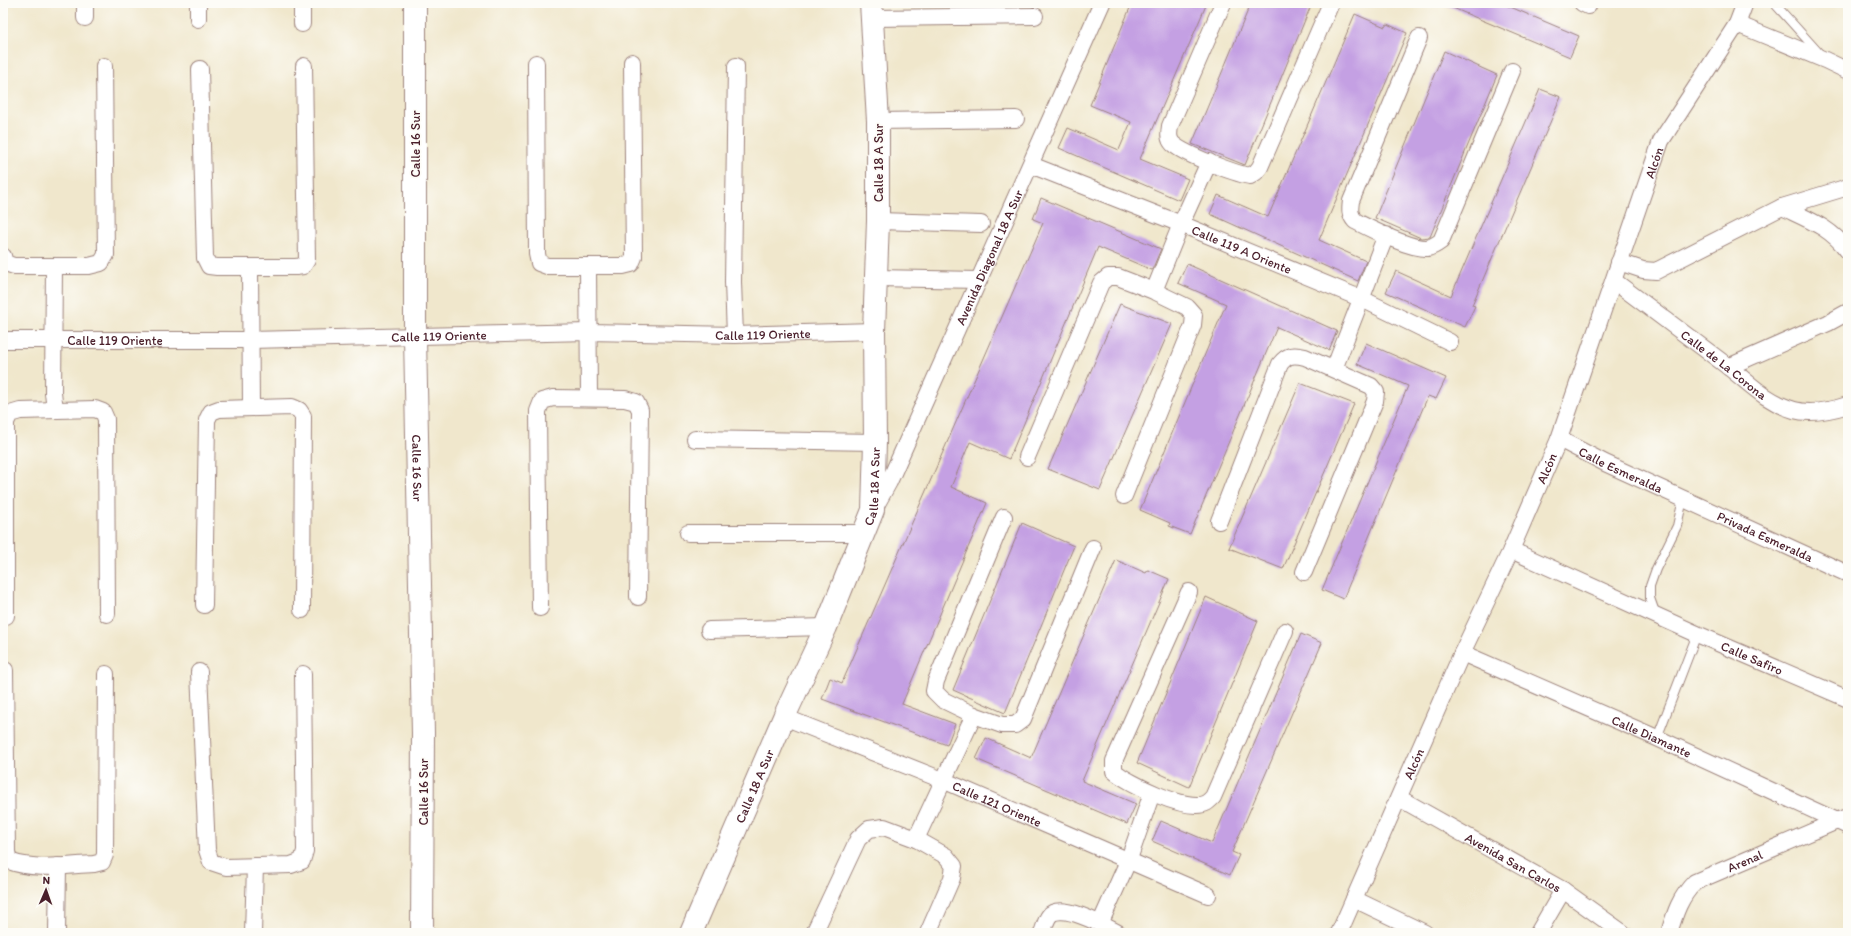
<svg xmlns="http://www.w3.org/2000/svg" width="1851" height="936" viewBox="0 0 1851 936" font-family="Itim,sans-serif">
	<rect width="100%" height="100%" fill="#fdfcf7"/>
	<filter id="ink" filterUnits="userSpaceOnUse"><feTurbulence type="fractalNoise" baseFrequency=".025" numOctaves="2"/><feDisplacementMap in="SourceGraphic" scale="8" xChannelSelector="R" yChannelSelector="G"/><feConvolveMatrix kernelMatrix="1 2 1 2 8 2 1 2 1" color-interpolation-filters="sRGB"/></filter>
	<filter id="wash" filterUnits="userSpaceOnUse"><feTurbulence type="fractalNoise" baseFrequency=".012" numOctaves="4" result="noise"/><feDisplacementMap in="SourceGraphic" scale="16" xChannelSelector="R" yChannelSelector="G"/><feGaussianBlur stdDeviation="0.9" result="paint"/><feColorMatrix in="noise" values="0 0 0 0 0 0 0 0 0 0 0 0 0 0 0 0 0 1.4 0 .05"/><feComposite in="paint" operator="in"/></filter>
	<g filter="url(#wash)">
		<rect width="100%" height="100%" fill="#f0e7cc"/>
		<g id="blocks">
			<!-- building -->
			<path fill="#c4a0e3" d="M1132,3H1207L1140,159L1188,179L1179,200L1059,148L1068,128L1119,150L1131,122L1090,105Z
				M1251,3H1312L1245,165L1192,144Z
				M1441,3H1501L1579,36L1570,57Z
				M1355,14L1385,27L1387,24L1407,33L1319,240L1366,261L1358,281L1210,214L1218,195L1268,217Z
				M1444,51L1497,75L1430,237L1421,238L1375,218Z
				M1540,89L1561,97L1472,305L1475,306L1465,327L1386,292L1396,271L1451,296Z
				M1041,198L1161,249L1152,270L1098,247L1009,459L970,442L951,487L987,503L902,704L955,724L947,745L822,699L830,678L842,683L1043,223L1033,219Z
				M1187,264L1337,331L1329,350L1277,327L1190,534L1169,526L1170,523L1140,510L1226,304L1178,283Z
				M1120,304L1172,324L1100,490L1048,469Z
				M1366,343L1446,378L1436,399L1428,396L1343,599L1322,590L1408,386L1357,364Z
				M1300,383L1354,404L1283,569L1229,548Z
				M1022,523L1074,546L1005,713L953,690Z
				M1116,560L1146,573L1148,570L1169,579L1082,781L1136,804L1127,824L976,759L986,738L1031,758Z
				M1206,597L1258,621L1189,787L1137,763Z
				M1301,634L1322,643L1232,852L1239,855L1230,875L1152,841L1161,821L1212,843Z"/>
		</g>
	</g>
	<g filter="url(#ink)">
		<use href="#blocks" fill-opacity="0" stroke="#9d837c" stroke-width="1"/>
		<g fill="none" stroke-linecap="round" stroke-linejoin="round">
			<defs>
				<path id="lane" d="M1774,3L1820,54
					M1656,615L1650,598V586L1656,569L1677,526L1683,499
					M1657,738L1697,634"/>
				<g id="street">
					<path d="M1223,3L1170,126C1169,133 1168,139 1173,144C1186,155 1233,173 1250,176L1256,172L1260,167L1331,3"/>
					<path d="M1582,3L1588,6"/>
					<path d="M85,18V3"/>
					<path d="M872,18L1035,16"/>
					<path d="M198,19V3"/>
					<path d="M302,24V3"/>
					<path d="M1737,24L1825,60L1848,71"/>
					<path d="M1419,38L1351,201C1350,209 1349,214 1355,221C1371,229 1409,249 1427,248C1433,247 1437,244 1441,241L1512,71"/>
					<path d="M536,63L537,254L539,263L547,266H623L631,264L634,257L632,62"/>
					<path d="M200,69L205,258L209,266L217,267H296L303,266L307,260L304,66"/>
					<path d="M878,121L1016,119"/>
					<path id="s1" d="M1031,165L1181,224L1362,299L1450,342"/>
					<path d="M1782,207C1809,220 1830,227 1848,251"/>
					<path d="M878,221L981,224"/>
					<path d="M3,256L5,263L14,266H89L101,263L106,255L104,66"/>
					<path d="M1619,262L1643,270L1656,271L1782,207L1848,187"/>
					<path d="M54,266L53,393L55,410"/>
					<path d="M588,266L589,398"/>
					<path d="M250,268L251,408"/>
					<path d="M876,278L979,280"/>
					<path id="s2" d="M1614,281C1651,309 1689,337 1726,365C1748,382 1766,402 1794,410C1811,415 1832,410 1848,405"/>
					<path d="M1154,291L1181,224L1209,162"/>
					<path d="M735,335L733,282L736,66"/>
					<path id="s3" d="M3,340H250L589,332L735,335L874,331"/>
					<path d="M1728,367L1828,323L1848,312"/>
					<path d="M1334,369L1386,235"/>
					<path d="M695,439L875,442"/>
					<path id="s4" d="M1559,439L1605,463L1848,574"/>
					<path d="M1027,457L1101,283L1108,277H1118L1154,291L1187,307L1194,315L1193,325L1124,496"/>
					<path id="s5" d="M874,509L889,482L1102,3"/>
					<path d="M1004,517L936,681L934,691L943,700L974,715L1002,725H1015L1023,719L1093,548"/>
					<path d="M1219,521L1280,364C1287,355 1293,354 1305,357L1371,386L1376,392L1375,401L1304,572"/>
					<path d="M688,533H865"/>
					<path id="s6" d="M1511,550L1697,634L1848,699"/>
					<path d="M1189,592L1114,761V771C1128,783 1188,813 1206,803C1208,802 1211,799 1213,797L1285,631"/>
					<path d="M204,605L207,420L211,412L219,409L292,407L299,410L303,416L302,610"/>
					<path d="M540,608L538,411L542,401L553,398L625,399L636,402L640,410L638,597"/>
					<path d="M6,616V422L10,414L20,411L95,409L103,412L106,419L107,614"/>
					<path d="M709,630L826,627"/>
					<path id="s7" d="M1462,653L1657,738L1848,826"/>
					<path d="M5,670L7,852L9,861C35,871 67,865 94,864L102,862L105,855L106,674"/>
					<path d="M199,672L207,850L211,862L226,867L291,865L302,861L305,851L303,674"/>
					<path id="s8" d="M784,717L945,781L1208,895"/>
					<path id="s9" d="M1399,798L1563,890L1623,933"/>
					<path d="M916,839L974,715"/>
					<path d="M1354,899L1425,933"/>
					<path d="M1100,924L1129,859L1152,793"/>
					<path d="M57,933L58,866"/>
					<path d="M253,933L255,866"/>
					<path d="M814,933L858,839L869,829L884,827L916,839L946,856L954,866L952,878L928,933"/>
					<path d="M1042,933C1044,928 1046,920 1049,916C1060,901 1105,926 1118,933"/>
					<path id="s10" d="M1339,933L1462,653L1511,550L1559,439L1661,141L1737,24L1745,3"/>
					<path d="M1538,933L1563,890"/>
					<path id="s11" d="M1669,933C1675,913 1680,897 1695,882L1844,818"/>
				</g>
				<g id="secondary">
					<path id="s12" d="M415,3V337L423,733L422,933"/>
					<path id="s13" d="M691,933L784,717L826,627L873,510L875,442L874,331L878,221V121L871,3"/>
				</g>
			</defs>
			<!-- lane casing -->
			<use href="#lane" stroke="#9d837c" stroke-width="10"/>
			<!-- street casing -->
			<use href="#street" stroke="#9d837c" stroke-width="18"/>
			<!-- secondary casing -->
			<use href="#secondary" stroke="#9d837c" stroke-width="24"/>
			<!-- lane -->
			<use href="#lane" stroke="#fff" stroke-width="8"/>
			<!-- street -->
			<use href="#street" stroke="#fff" stroke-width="16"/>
			<!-- secondary -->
			<use href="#secondary" stroke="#fff" stroke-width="22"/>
		</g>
	</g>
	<g text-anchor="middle" stroke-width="3.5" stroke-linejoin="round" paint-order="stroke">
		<!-- street labels -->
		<g font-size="13" fill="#4a1f2b" stroke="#fdfcf7">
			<text transform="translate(415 144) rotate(-90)" y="5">Calle 16 Sur</text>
			<text transform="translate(878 163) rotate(-90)" y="5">Calle 18 A Sur</text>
			<text dy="5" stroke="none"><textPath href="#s10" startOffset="833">Alcón</textPath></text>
			<text dy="5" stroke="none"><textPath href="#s1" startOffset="227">Calle 119 A Oriente</textPath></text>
			<text dy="5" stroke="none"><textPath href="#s5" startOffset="277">Avenida Diagonal 18 A Sur</textPath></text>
			<text dy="5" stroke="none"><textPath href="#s3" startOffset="760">Calle 119 Oriente</textPath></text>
			<text dy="5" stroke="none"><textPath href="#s3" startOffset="436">Calle 119 Oriente</textPath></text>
			<text dy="5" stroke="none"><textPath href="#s3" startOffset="112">Calle 119 Oriente</textPath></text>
			<text dy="5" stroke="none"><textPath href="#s2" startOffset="138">Calle de La Corona</textPath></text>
			<text dy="5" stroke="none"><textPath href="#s12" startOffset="465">Calle 16 Sur</textPath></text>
			<text dy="5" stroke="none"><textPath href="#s10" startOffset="509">Alcón</textPath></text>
			<text dy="5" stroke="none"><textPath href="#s4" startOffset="69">Calle Esmeralda</textPath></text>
			<text dy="5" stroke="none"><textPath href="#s13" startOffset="484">Calle 18 A Sur</textPath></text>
			<text dy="5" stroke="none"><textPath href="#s4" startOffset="228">Privada Esmeralda</textPath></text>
			<text dy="5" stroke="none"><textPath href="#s6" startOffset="264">Calle Safiro</textPath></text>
			<text dy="5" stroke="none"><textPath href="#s7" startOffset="207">Calle Diamante</textPath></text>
			<text dy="5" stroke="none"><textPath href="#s10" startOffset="185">Alcón</textPath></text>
			<text dy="5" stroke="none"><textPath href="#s13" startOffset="160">Calle 18 A Sur</textPath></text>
			<text transform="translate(423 792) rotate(-90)" y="5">Calle 16 Sur</text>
			<text dy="5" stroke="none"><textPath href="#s8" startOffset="230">Calle 121 Oriente</textPath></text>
			<text dy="5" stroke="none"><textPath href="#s9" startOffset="131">Avenida San Carlos</textPath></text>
			<text dy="5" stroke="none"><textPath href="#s11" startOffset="112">Arenal</textPath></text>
		</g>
	</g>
	<!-- margin -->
	<rect width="1851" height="936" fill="none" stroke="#fdfcf7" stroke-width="16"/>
	<!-- north arrow -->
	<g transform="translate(46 890) rotate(2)" stroke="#fdfcf7" stroke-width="3" paint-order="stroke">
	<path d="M0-3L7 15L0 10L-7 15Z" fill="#4a1f2b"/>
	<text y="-6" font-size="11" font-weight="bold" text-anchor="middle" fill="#4a1f2b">N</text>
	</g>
</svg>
